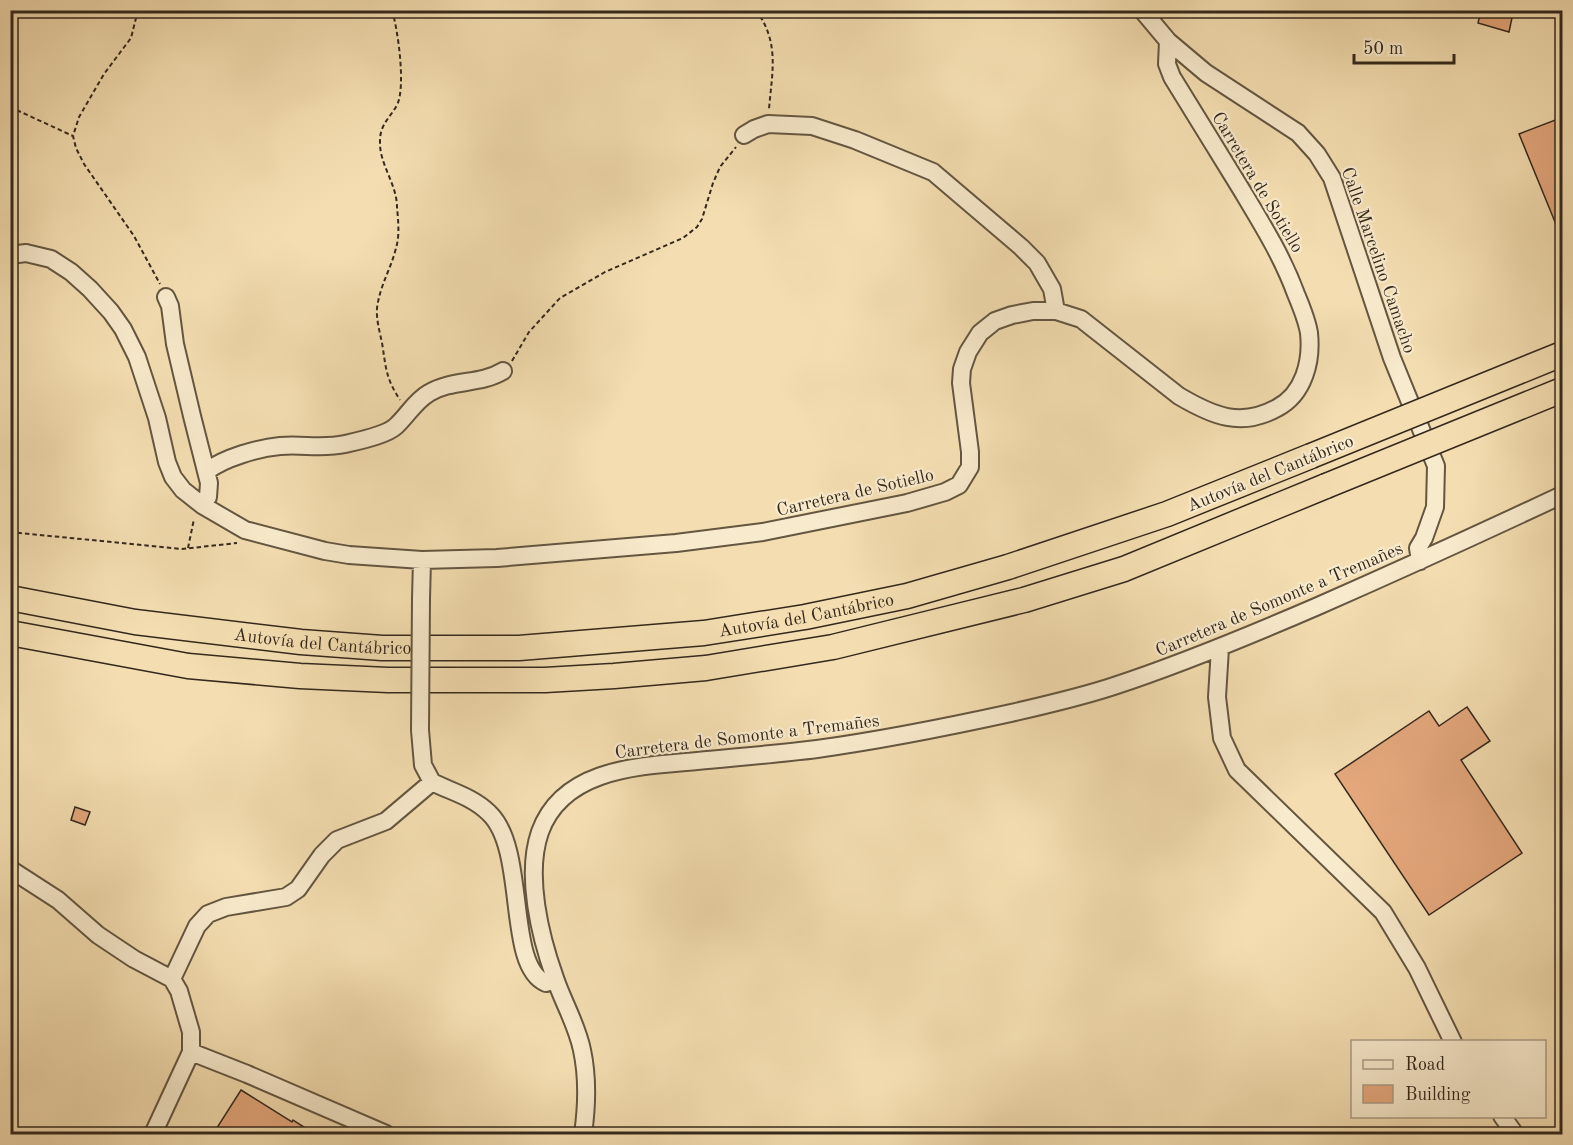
<svg xmlns="http://www.w3.org/2000/svg" width="1573" height="1145" viewBox="0 0 1573 1145" font-family="'Old Standard TT',serif">
	<rect width="100%" height="100%" fill="#f4deb1"/>
	<filter id="stains"><feTurbulence type="fractalNoise" baseFrequency=".00333" numOctaves="4"/><feColorMatrix values="0 0 0 0 .2 0 0 0 0 .09 0 0 0 0 .02 0 0 0 .5 -.17"/></filter>
	<radialGradient id="worn" r=".72"><stop offset=".6" stop-color="#630" stop-opacity="0"/><stop offset="1" stop-color="#630" stop-opacity=".3"/></radialGradient>
	<!-- building -->
	<path fill="#e4a77c" stroke="#34281c" stroke-width="1.5" d="M1481,10H1505L1513,13L1509,32L1478,23Z
		M1563,117V239H1562L1519,134Z
		M1467,707L1490,741L1461,760L1522,853L1429,915L1335,774L1429,711L1439,726Z
		M75,807L90,812L85,825L71,820Z
		M241,1090L292,1122L293,1120L315,1134H213Z"/>
	<g fill="none" stroke-linecap="round" stroke-linejoin="round">
		<defs>
			<path id="minor" d="M1142,10L1168,41L1206,73L1298,133L1317,154L1332,178L1392,358L1436,466L1435,507L1424,538L1418,548L1420,561
				M744,135L754,129L768,124L812,126L855,140L933,172L1021,247L1037,263L1052,289L1056,311
				M10,255L26,253L51,259L71,272L90,289L111,312L123,329L137,357L157,418L167,462L173,477L183,490L202,505L245,530L325,551L349,555L422,560L497,558L676,543L763,532L907,503L945,492L959,485L970,467V452L961,383L962,369L968,352L980,333L995,321L1012,315L1033,311H1056L1081,319L1179,396C1213,416 1241,428 1277,408C1304,394 1312,361 1309,333C1307,320 1301,306 1296,294C1282,256 1262,224 1241,189C1218,152 1195,114 1172,77L1167,64L1168,41
				M166,297L170,306L175,344L192,416L209,483L208,497L202,505
				M207,471C224,458 258,448 280,446C302,444 323,449 345,444C358,441 387,435 396,426C408,415 415,401 429,393C452,379 480,385 503,371
				M421,599L422,560
				M1220,648L1217,697L1222,738L1237,770L1383,912L1417,968L1453,1042
				M420,730L423,765L432,782C452,792 473,797 489,813C528,850 505,966 546,983L555,979
				M10,869L58,900L98,935L134,959L172,979L179,991L191,1032V1052L153,1134
				M172,979L197,926L208,914L226,907L286,897L298,889L322,855L337,840L386,821L432,782
				M191,1052L247,1074L386,1134
				M1502,1116L1515,1134
				M583,1134C587,1106 588,1078 582,1050C577,1025 563,1002 555,978C540,936 525,875 540,832C563,768 640,766 697,761C737,757 777,754 817,749C882,740 947,727 1011,713C1046,705 1081,697 1114,686C1184,663 1251,635 1318,606C1400,570 1481,533 1562,495"/>
			<g id="highway">
				<path id="s1" d="M10,598L135,622L301,642L382,648H519L704,633L805,617L907,596L1008,567L1167,514L1311,456"/>
				<path d="M10,633L188,666L300,676L388,680H545L614,676L706,668L833,647L1024,600L1124,569L1326,486"/>
			</g>
		</defs>
		<!-- minor casing -->
		<use href="#minor" stroke="#645641" stroke-width="20"/>
		<!-- highway casing -->
		<use href="#highway" stroke="#34281c" stroke-width="27"/>
		<!-- path -->
		<path stroke="#34281c" stroke-width="2" stroke-dasharray="4.5 3" stroke-linecap="butt" d="M138,10L131,38L104,74L79,117L73,136L76,148L84,164L134,236L160,284
			M392,10C398,30 406,87 397,105C390,118 380,124 380,141C379,164 397,184 397,207C398,219 400,235 396,248C391,269 380,285 377,308C376,322 381,335 383,349C386,370 387,380 400,400
			M756,10C780,43 772,72 769,109
			M10,107L73,136
			M512,361L529,332L560,298L605,272L683,238L697,227L702,219L713,183L720,167L736,147
			M10,532L182,549L237,543
			M188,548L194,519"/>
		<!-- minor -->
		<use href="#minor" stroke="#f8eacc" stroke-width="16"/>
		<!-- highway -->
		<use href="#highway" stroke="#f4deb1" stroke-width="24"/>
		<defs>
			<path id="minor-bridge" d="M420,730L421,599"/>
			<path id="highway-bridge" d="M1311,456L1562,354
				M1326,486L1562,390"/>
		</defs>
		<!-- minor-bridge casing -->
		<use href="#minor-bridge" stroke="#645641" stroke-width="20" stroke-linecap="butt"/>
		<!-- highway-bridge casing -->
		<use href="#highway-bridge" stroke="#34281c" stroke-width="27" stroke-linecap="butt"/>
		<!-- minor-bridge -->
		<use href="#minor-bridge" stroke="#f8eacc" stroke-width="16"/>
		<!-- highway-bridge -->
		<use href="#highway-bridge" stroke="#f4deb1" stroke-width="24"/>
	</g>
	<g text-anchor="middle" stroke-width="4.5" stroke-linejoin="round" paint-order="stroke">
		<!-- street labels -->
		<g font-size="18" fill="#34281c" stroke="#f8eacc">
			<text transform="translate(1258 182) rotate(59)" y="6">Carretera de Sotiello</text>
			<text transform="translate(1379 260) rotate(71)" y="6">Calle Marcelino Camacho</text>
			<text transform="translate(1270 473) rotate(-22)" y="6">Autovía del Cantábrico</text>
			<text transform="translate(855 492) rotate(-13)" y="6">Carretera de Sotiello</text>
			<text transform="translate(1279 599) rotate(-23)" y="6">Carretera de Somonte a Tremañes</text>
			<text dy="6" stroke="none"><textPath href="#s1" startOffset="802">Autovía del Cantábrico</textPath></text>
			<text dy="6" stroke="none"><textPath href="#s1" startOffset="316">Autovía del Cantábrico</textPath></text>
			<text transform="translate(747 736) rotate(-7)" y="6">Carretera de Somonte a Tremañes</text>
		</g>
	</g>
	<!-- margin -->
	<rect width="1573" height="1145" fill="none" stroke="#f4deb1" stroke-width="36"/>
	<rect x="12" y="12" width="1549" height="1121" fill="none" stroke="#34281c" stroke-width="3"/>
	<rect x="18" y="18" width="1537" height="1109" fill="none" stroke="#34281c" stroke-width="1.5"/>
	<!-- legend -->
	<rect x="1351" y="1040" width="195" height="78" fill="#f8eacc" stroke="#aa9c86" stroke-width="1.5"/>
	<rect x="1363" y="1060" width="30" height="9" fill="#f8eacc" stroke="#aa9c86" stroke-width="1.5"/>
	<text x="1405" y="1070" font-size="18" fill="#34281c">Road</text>
	<rect x="1363" y="1085" width="30" height="18" fill="#e4a77c" stroke="#aa9c86" stroke-width="1.5"/>
	<text x="1405" y="1100" font-size="18" fill="#34281c">Building</text>
	<!-- scale -->
	<path d="M1354 54v9h100v-9" fill="none" stroke="#34281c" stroke-width="3"/>
	<text x="1363" y="54" font-size="18" fill="#34281c" stroke="#f8eacc" stroke-width="4.5" paint-order="stroke">50 m</text>
	<rect width="100%" height="100%" filter="url(#stains)"/>
	<rect width="100%" height="100%" fill="url(#worn)"/>
</svg>
